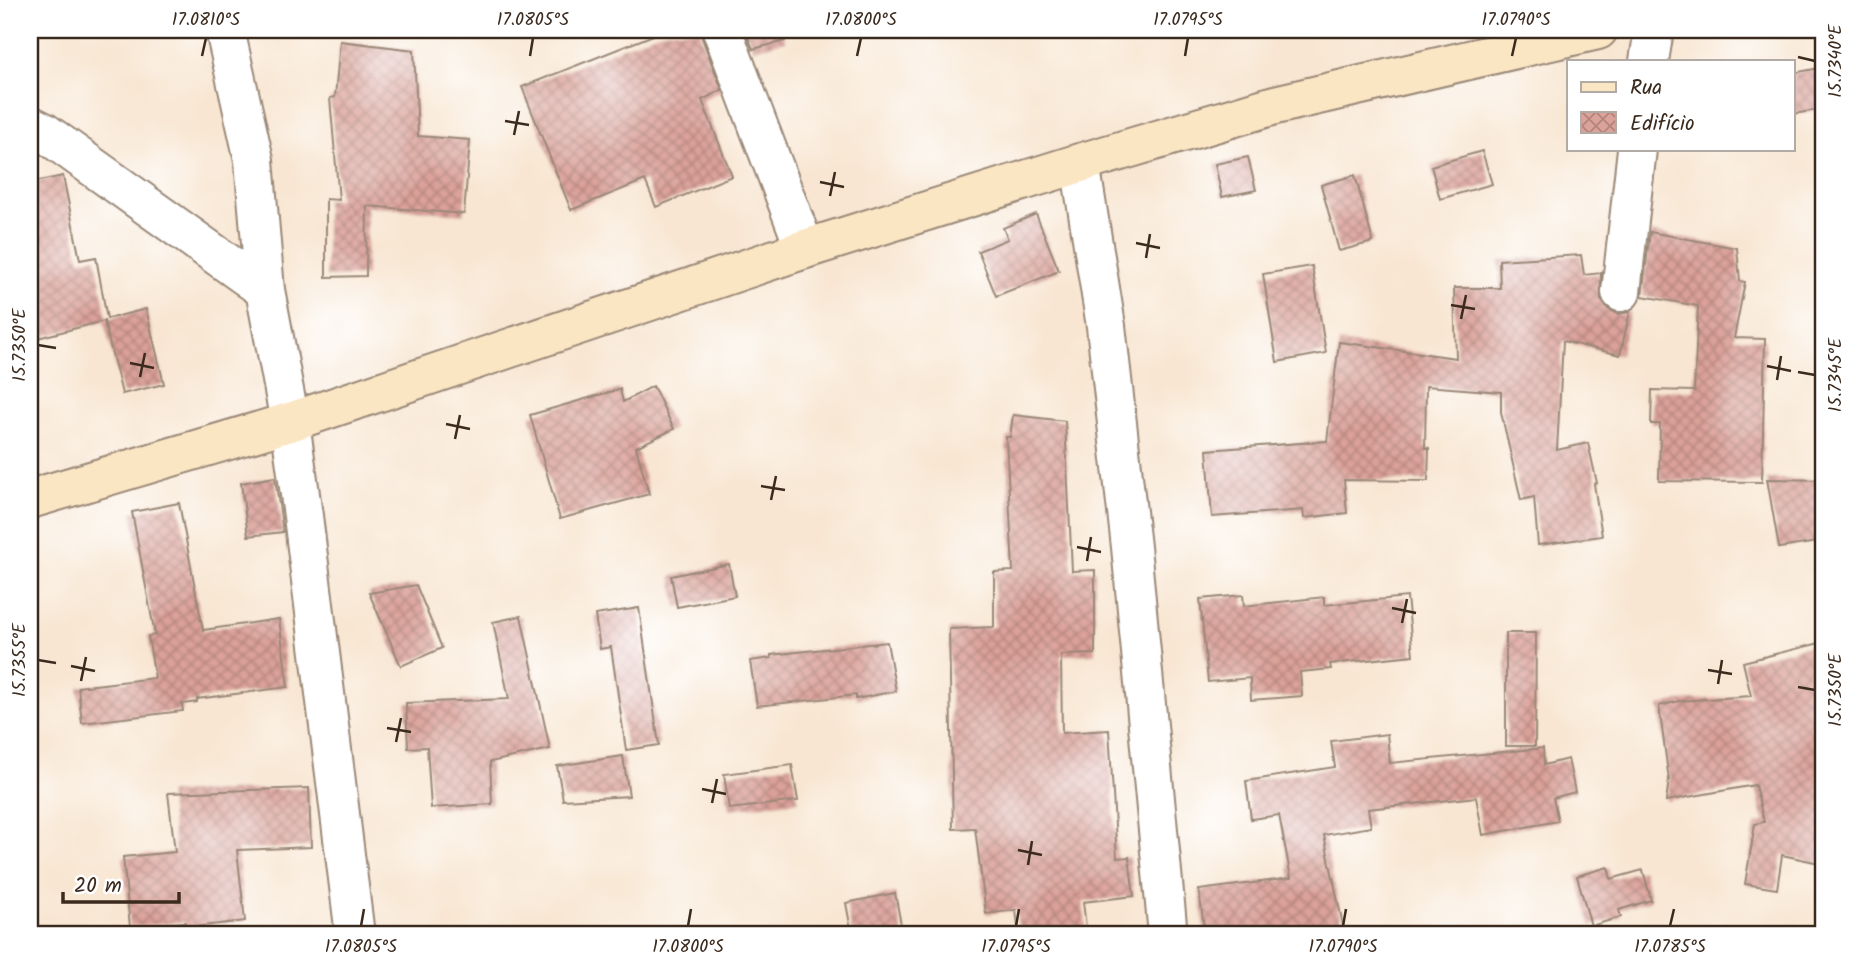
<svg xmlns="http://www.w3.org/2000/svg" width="1854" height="965" viewBox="0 0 1854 965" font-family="Kalam,sans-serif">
	<defs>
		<pattern id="building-cross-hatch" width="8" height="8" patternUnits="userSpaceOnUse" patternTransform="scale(1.75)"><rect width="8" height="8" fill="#dba29a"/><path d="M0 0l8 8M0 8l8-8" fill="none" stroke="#b3847d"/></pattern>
	</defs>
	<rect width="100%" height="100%" fill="#fff"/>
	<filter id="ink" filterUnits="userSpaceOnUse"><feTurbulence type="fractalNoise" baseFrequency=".0143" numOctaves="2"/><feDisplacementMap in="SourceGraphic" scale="14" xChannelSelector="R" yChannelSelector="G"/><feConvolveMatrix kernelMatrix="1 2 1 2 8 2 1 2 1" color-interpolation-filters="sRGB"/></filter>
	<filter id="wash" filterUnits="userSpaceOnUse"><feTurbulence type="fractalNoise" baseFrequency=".00686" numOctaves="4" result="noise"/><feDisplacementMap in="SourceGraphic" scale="28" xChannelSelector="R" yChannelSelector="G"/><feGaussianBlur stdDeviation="1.57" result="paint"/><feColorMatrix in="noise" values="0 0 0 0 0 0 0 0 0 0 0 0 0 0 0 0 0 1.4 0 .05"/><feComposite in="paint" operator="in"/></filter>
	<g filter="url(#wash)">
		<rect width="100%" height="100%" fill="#f8e6d2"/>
		<g id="blocks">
			<!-- building -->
			<path fill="url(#building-cross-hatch)" d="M666,30H701L702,38L722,90L702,100L732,176L656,207L645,180L571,210L522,87Z
				M745,30H783L785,41L753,49Z
				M340,41L414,50L418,136L470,140L464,214L367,206L366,276L326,277V199L339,200L330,98L335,97Z
				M1820,68L1824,109L1793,114V73Z
				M1482,151L1492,184L1440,199L1431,166Z
				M1248,157L1256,190L1222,197L1215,164Z
				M1355,175L1373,242L1339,251L1321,185Z
				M63,176L80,260L96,257L107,319L146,309L164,384L122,394L104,321L30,340V183Z
				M1036,214L1059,271L996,296L978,251L1008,239L1003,228Z
				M1650,232L1737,248L1740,281L1745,282L1734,338L1765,339L1762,482L1659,481L1660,424H1651L1652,390L1694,391L1698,306L1642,296Z
				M1581,255L1584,275L1601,273V300L1608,309L1618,314L1630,312L1620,355L1563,341L1557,450L1588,443L1597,483L1594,484L1602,536L1538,545L1534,497L1521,500L1501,412V392L1426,386L1425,448H1429L1428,481L1344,480L1347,513L1304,518L1303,510L1212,517L1207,450L1327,441L1339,342L1456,358L1454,288H1500L1499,260Z
				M1312,266L1326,353L1277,362L1263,274Z
				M653,386L674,429L636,447L649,494L560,519L530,415L620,389L623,402Z
				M1013,415L1065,421L1072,571L1095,570V654L1061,655L1062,733L1109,730L1117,858L1129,857L1134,896L1083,902L1087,935H1019L1016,910L986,914L975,828L953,829L949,629L994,627V572L1013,571L1006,437H1010Z
				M275,477L283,532L248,536L241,483Z
				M1767,479L1824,480L1822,523L1824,541L1779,548Z
				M179,503L203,630L279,619L288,687L197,699V702L182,704L183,711L82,723L78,687L155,678L148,636L155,635L132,512Z
				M729,564L735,596L677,607L671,576Z
				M416,585L442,648L401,666L369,593Z
				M1243,595L1244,606L1324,597V605L1407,597L1413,655L1330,664L1331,669L1300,672L1302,696L1251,700L1250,678L1208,682L1200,599Z
				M639,608L659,745L626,750L611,647L600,649L595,615Z
				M521,616L550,749L490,762L492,804L431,808L427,747L408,748L406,703L509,699L493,622Z
				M1506,633H1536L1535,746H1506Z
				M887,642L896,691L856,699V695L757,706L750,661L771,658V655Z
				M1824,642V864L1782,855L1777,889L1745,884L1755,824L1764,822L1755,785L1666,801L1669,780L1659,706L1679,701L1751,696L1743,662Z
				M1387,734L1390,763L1543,748L1544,765L1568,759L1575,792L1553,798L1558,821L1483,835L1476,797L1368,809L1371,827L1324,835L1345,935H1205L1199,890L1291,878L1279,815L1251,819L1246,781L1335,767L1331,741Z
				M623,756L629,796L563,800L557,766Z
				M792,765L798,801L729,809L724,774Z
				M309,788L311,847L237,850L245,921L185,928V922L130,927L123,857L175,852L168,793Z
				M1608,867L1611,879L1643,870L1651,900L1619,910L1621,917L1591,926L1577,876Z
				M895,893L903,935H852L846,903Z"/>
		</g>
	</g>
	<g filter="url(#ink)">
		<use href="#blocks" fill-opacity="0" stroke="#9a8878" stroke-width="2"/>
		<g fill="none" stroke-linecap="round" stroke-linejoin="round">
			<defs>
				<path id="street" d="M225,30L254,160L265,290L290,422L303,516L355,935
					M722,30L805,249
					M1649,61L1654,30
					M30,125L44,132L265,290
					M1080,163L1106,326L1131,547L1168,935
					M1621,292L1637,149"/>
				<path id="secondary" d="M30,499L290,422L805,249L1080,163L1275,105L1598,30"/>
			</defs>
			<!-- street casing -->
			<use href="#street" stroke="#9a8878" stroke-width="42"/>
			<!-- secondary casing -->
			<use href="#secondary" stroke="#9a8878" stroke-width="42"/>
			<!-- street -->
			<use href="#street" stroke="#fff" stroke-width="38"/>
			<!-- secondary -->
			<use href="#secondary" stroke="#fbe6c4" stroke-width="38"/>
		</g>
	</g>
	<!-- ticks -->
	<path fill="none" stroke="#3b2a1e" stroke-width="2.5" d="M202,56L206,38M530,56L533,38M857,56L861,38M1185,56L1188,38M1512,56L1516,38M1798,57L1815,61M505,121L529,125M514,135L519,111M820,182L844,187M830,196L835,172M1136,243L1160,248M1146,258L1150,234M1451,305L1475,309M1461,319L1466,295M38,345L56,348M130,363L154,368M1767,366L1791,371M1798,372L1815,375M140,377L145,353M1777,380L1781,356M446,424L470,429M455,439L460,415M761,486L785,490M771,500L776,476M1077,547L1101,552M1087,561L1091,537M1392,608L1416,613M1402,623L1407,599M38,660L56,663M71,666L95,671M1708,670L1732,674M81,681L86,657M1718,684L1722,660M1798,687L1815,690M387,728L411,732M396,742L401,718M702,789L726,794M712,803L717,779M1018,850L1042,855M1028,865L1032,841M361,926L364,909M688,926L691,909M1016,926L1019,909M1343,926L1346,909M1670,926L1674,909"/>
	<!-- margin -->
	<rect width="1854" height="965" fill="none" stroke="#fff" stroke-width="77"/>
	<!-- legend -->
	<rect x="1567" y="60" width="228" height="91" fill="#ffffff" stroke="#b1aaa5" stroke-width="2"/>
	<rect x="1581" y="82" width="35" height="10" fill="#fbe6c4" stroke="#b1aaa5" stroke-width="2"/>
	<text x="1630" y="94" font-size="21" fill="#3b2a1e">Rua</text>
	<rect x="1581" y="112" width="35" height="21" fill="url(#building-cross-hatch)" stroke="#b1aaa5" stroke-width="2"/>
	<text x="1630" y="130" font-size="21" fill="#3b2a1e">Edifício</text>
	<!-- scale -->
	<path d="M63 892v10h116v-10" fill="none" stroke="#3b2a1e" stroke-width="3.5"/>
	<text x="74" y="892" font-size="21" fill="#3b2a1e" stroke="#ffffff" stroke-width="5" paint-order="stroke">20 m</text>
	<rect x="38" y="38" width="1777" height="888" fill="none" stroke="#3b2a1e" stroke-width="2.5"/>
	<g font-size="18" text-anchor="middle" fill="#3b2a1e">
		<text x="206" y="25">17.0810°S</text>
		<text x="533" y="25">17.0805°S</text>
		<text x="861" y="25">17.0800°S</text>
		<text x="1188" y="25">17.0795°S</text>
		<text x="1516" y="25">17.0790°S</text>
		<text transform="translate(1835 61) rotate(-90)" y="6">15.7340°E</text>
		<text transform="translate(19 345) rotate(-90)" y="6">15.7350°E</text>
		<text transform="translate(1835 375) rotate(-90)" y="6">15.7345°E</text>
		<text transform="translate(19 660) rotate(-90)" y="6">15.7355°E</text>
		<text transform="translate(1835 690) rotate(-90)" y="6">15.7350°E</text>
		<text x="361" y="952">17.0805°S</text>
		<text x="688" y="952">17.0800°S</text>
		<text x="1016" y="952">17.0795°S</text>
		<text x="1343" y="952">17.0790°S</text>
		<text x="1670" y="952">17.0785°S</text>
	</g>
</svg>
